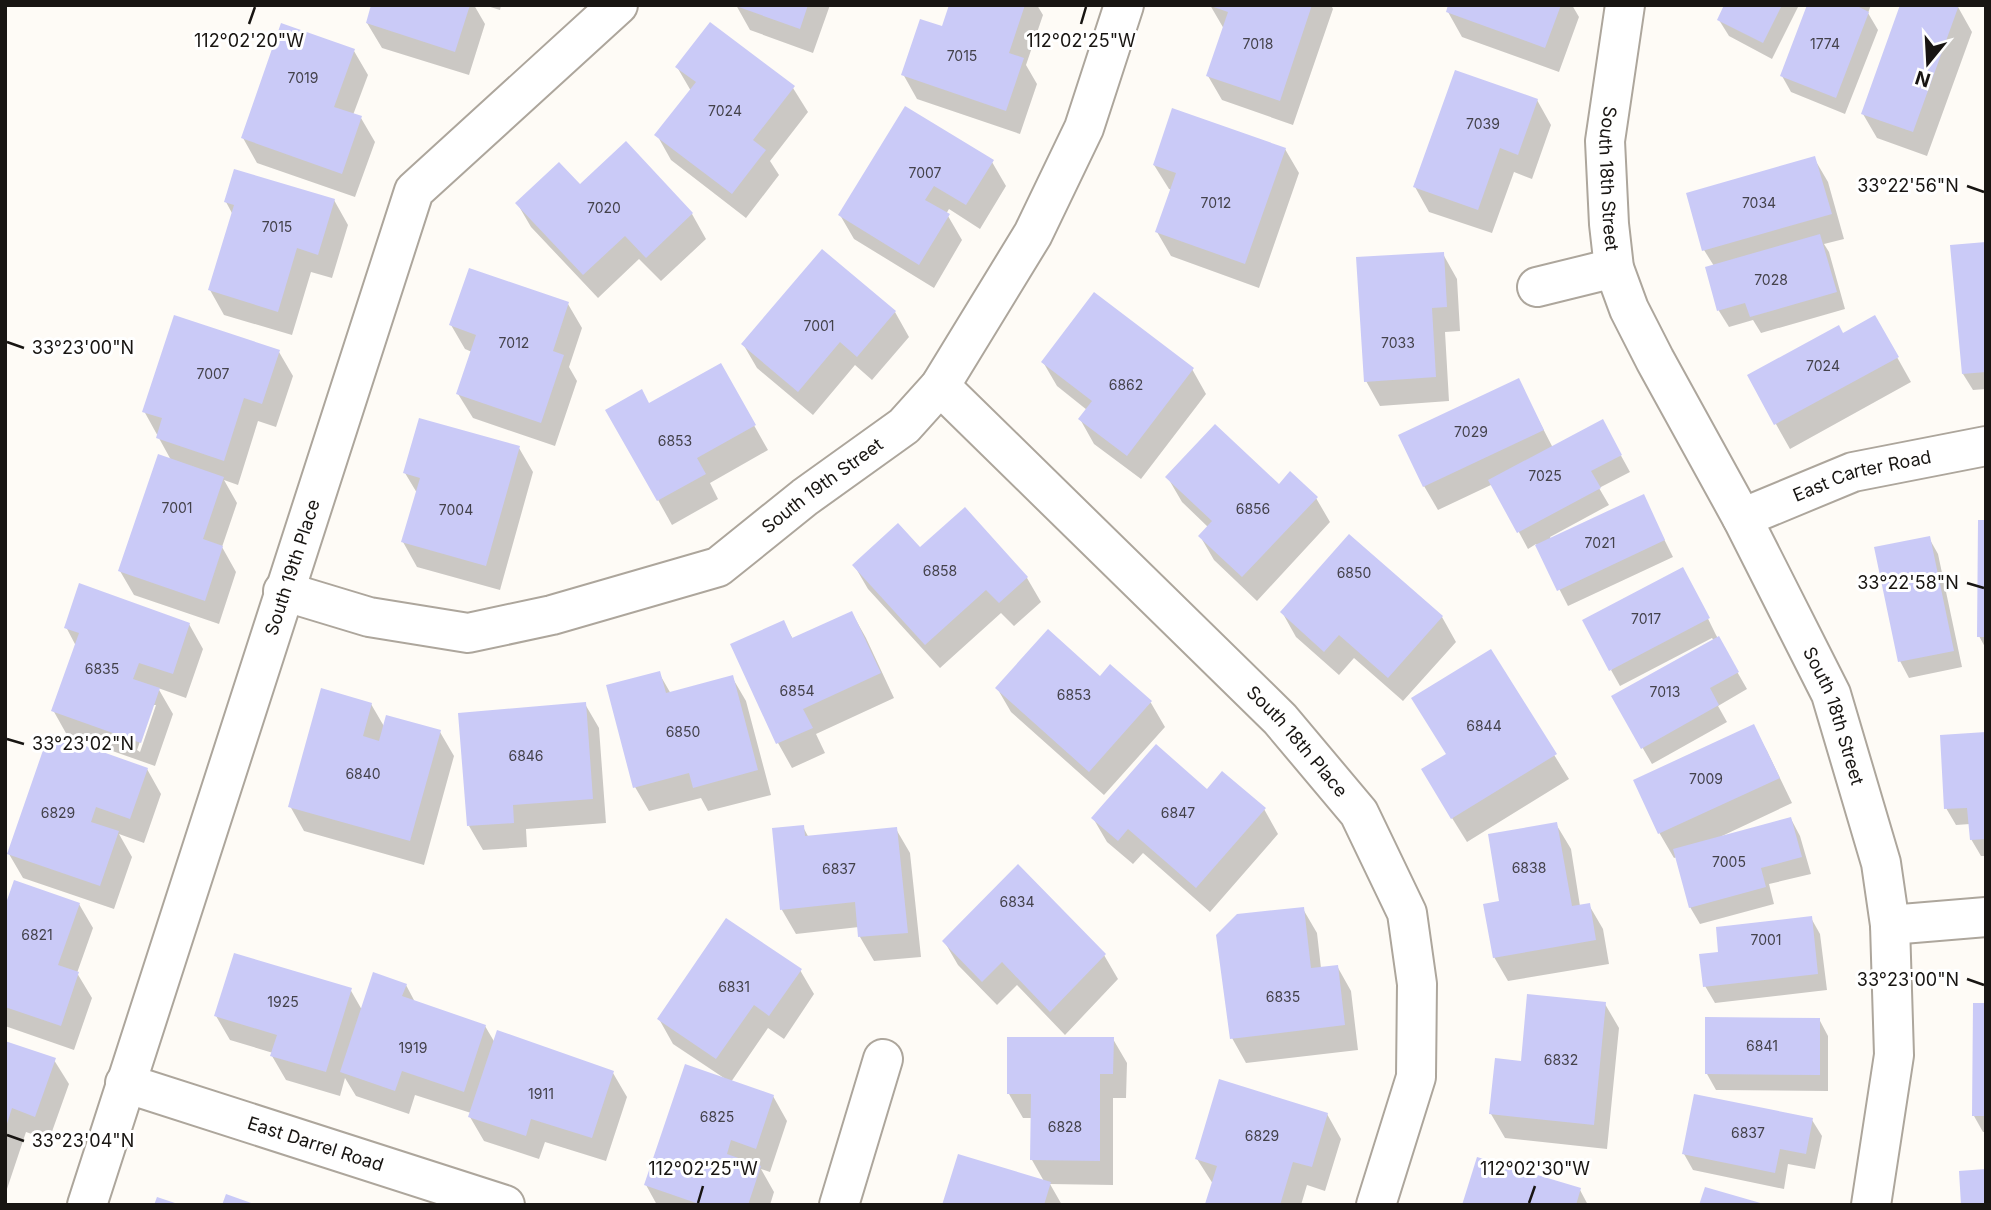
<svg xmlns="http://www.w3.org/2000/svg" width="1991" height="1210" viewBox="0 0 1991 1210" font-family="Inter,sans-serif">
	<rect width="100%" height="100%" fill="#fefbf6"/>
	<!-- shadow -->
	<path fill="#0003" fill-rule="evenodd" d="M373,5H474L485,24L469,75L382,48L367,23Z
		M484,5H501L500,10Z
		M736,5H830L813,53L750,30Z
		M951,5H1037L1043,15L1026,65L1037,84L1020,134L917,99L903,74L943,28Z
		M1331,5L1333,9L1293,125L1222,100L1208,76L1224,29L1210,5Z
		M1450,5H1572L1579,17L1559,72L1462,37L1448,12Z
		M1726,5H1799L1772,59L1729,36L1719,20Z
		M1809,5H1871L1868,13L1878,30L1845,114L1791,92L1782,76Z
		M1958,7L1972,32L1927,156L1877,138L1863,114Z
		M354,51L368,75L353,115L361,118L375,142L355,197L257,163L243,138Z
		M677,67L793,88L808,112L770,161L779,175L746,218L671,160L657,135L691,91Z
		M1537,100L1551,125L1532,179L1514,172L1492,233L1429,212L1415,187Z
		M1285,149L1299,173L1259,288L1171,256L1157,232L1172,190L1169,189L1154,165Z
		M1814,158L1828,182L1844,239L1824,244L1829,252L1845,309L1761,333L1753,320L1729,327L1719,311L1707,268L1714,266L1704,250Z
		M992,162L1006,186L980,229L949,209L946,214L948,216L962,240L934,288L854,239L840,215Z
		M580,187L692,214L706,239L661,281L639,259L598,298L531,227L517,203Z
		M334,200L348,225L332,278L311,272L292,335L224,315L210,290L233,215L226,202Z
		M1986,243V389L1973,390L1963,374Z
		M1443,254L1457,279L1460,331L1445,332L1449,401L1380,406L1366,381Z
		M568,304L582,328L569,367L577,381L555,446L473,418L458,394L472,352L465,349L451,325Z
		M895,312L909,337L872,380L855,365L813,415L757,368L743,344Z
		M1875,318L1911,382L1790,449L1749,376L1843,335Z
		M279,352L293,376L276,427L258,421L238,485L224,480L237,503L222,547L236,572L219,624L134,595L120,571L171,460L144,411Z
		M1043,362L1192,369L1206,394L1141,479L1094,444L1080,419L1087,410L1057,386Z
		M720,365L768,450L710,483L718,499L672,525L608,410L649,405Z
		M1518,380L1553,448L1602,421L1630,472L1599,488L1609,505L1550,537L1551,539L1643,497L1673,557L1568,606L1536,544L1528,549L1493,484L1438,510L1424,486Z
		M519,448L533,472L500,590L417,567L403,542L417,493L405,473Z
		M1168,478L1279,486L1316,498L1330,522L1257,601L1214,560L1200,536L1208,527L1182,502Z
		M1986,522V649L1979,636Z
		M1929,538L1938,554L1962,667L1909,678L1900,661Z
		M920,550L1027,578L1041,602L1014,626L1001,613L940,668L868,589L854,565Z
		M1692,586L1716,635L1747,689L1718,706L1727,722L1652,764L1613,697L1714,641L1712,638L1620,686L1611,670Z
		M1282,612L1442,617L1456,642L1403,701L1354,658L1339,675L1296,637Z
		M852,613L866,638L894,698L816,734L825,753L792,768L778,743L733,645L783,622L793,639Z
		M189,624L203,649L186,698L158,688L173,714L155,766L67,735L53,710L76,646L66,627ZM153,705H156L140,752L137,750Z
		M1490,651L1569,779L1467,842L1437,794L1448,755Z
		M1110,666L1151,703L1165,727L1104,795L1011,712L997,688L1100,678Z
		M659,673L671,694L732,677L746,701L771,795L708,811L701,798L649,811L635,787Z
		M371,704L385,728L440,732L454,756L424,865L304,831L290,806Z
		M585,704L599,728L606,823L526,829L527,847L483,850L469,826Z
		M1753,726L1767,751L1792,803L1722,836L1723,837L1791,819L1800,836L1811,874L1769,884L1774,904L1700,924L1690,907L1677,857L1674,858L1660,834L1635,781Z
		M1986,734V856H1981L1971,839L1970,824L1956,825L1946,808Z
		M147,769L161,794L144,843L119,834L132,857L114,909L23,878L9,854Z
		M1207,792L1264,809L1278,834L1210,912L1143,853L1133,864L1107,842L1093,818Z
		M1556,824L1571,849L1580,906L1589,905L1603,929L1609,964L1508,981L1494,957L1501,903Z
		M803,827L809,838L896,829L910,853L921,957L874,961L860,937L859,927L796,934L782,910L774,830Z
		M79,904L93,928L77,973L92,998L74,1050L5,1026V911Z
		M1303,909L1317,933L1321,968L1337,966L1351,991L1358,1050L1246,1063L1232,1038Z
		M1811,918L1820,934L1827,990L1715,1003L1705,986L1720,953Z
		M944,941L1104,955L1118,979L1065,1035L1017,985L997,1005L958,965Z
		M800,970L814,994L784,1039L768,1028L731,1082L773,1096L787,1121L770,1172L761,1169L774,1192L770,1205H657L646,1185L724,1078L673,1044L659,1019Z
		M406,985L415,1002L485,1026L495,1043L613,1073L627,1097L606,1161L545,1142L539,1159L484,1141L470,1117L471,1113L415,1095L409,1114L356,1096L345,1078L340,1096L286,1080L272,1056L273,1053L230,1040L216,1016L350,989L362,1010Z
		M1605,1004L1619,1028L1607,1149L1505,1138L1491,1114L1522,1063Z
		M1986,1005V1132H1983L1974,1116Z
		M1819,1019L1828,1036V1091L1716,1090L1707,1074Z
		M1113,1039L1127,1063L1126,1098H1113V1185L1050,1184L1062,1205H944L1045,1183L1032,1160V1118H1023L1009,1094Z
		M5,1043L54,1060L69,1084L49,1140L26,1132L6,1192Z
		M1327,1114L1341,1139L1325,1191L1307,1185L1301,1205H1208L1213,1184L1197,1159Z
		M1812,1120L1822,1136L1815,1169L1788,1164L1784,1189L1693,1170L1684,1154Z
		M1580,1190L1588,1205H1464Z"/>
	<!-- building -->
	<path fill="#cacaf7" d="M371,5H470L455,52L366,23Z
		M733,5H808L800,29Z
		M949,5H1025L1009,53L1024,58L1006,111L901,75L920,19L942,26Z
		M1208,5H1312L1280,101L1206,76L1228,12Z
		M1448,5H1561L1545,48L1446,12Z
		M1724,5H1782L1763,43L1717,20Z
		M1807,5H1855L1869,12L1836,98L1780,76Z
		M1900,5H1959L1913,132L1861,114Z
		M710,22L795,86L753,140L766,150L732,194L654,135L696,82L675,67Z
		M281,23L355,49L334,107L362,116L342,174L241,138Z
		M1455,70L1538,99L1518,155L1500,148L1478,210L1413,187Z
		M905,106L994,160L966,205L934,186L925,200L950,214L919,265L838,215Z
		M1172,108L1286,148L1245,264L1155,232L1176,173L1153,165Z
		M626,141L693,213L646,258L625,236L583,275L515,203L559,162L580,184Z
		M1815,156L1832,214L1702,251L1686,193Z
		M234,169L335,199L318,255L297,248L278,312L208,290L234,205L224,202Z
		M1820,234L1837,292L1750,317L1745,303L1717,311L1705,267Z
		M1986,242V372L1962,374L1950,245Z
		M822,249L896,311L857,357L840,342L798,392L741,344Z
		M1444,252L1447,307L1432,308L1436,377L1364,382L1356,257Z
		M469,268L569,302L553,351L564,355L541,423L456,394L476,335L449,325Z
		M1094,292L1194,368L1127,456L1078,419L1092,401L1041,362Z
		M174,315L280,350L262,404L244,398L224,461L156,438L162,418L142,412Z
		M1875,315L1899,357L1774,425L1747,375L1839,325L1843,333Z
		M721,363L756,425L697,458L706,474L657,501L605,410L642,389L649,403Z
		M1519,378L1544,430L1423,487L1398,435Z
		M419,418L520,446L486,566L401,542L420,478L403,473Z
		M1603,419L1622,455L1591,471L1601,488L1517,533L1488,480Z
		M1215,424L1279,484L1290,471L1318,497L1242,577L1198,536L1212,521L1165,477Z
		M158,454L224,477L203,539L223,546L205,601L118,571Z
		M1644,494L1665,540L1557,591L1535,545Z
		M965,507L1028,577L999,603L986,590L925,645L852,565L898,523L920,547Z
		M1978,520H1986V637H1977Z
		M1349,534L1443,616L1388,678L1339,635L1324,652L1280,612Z
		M1930,536L1954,651L1898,662L1874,547Z
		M1683,567L1710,618L1609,671L1582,620Z
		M79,583L190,623L173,674L139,663L133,679L160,688L141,743L51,711L79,633L64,628Z
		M852,611L881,673L803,709L813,728L776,744L730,644L784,620L792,638Z
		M1048,629L1100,676L1110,664L1152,701L1089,772L995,688Z
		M1719,636L1739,672L1710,688L1719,705L1641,749L1611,696Z
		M1491,649L1557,754L1451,819L1421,769L1446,754L1411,698Z
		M660,671L666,693L733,675L758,770L693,788L689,773L633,788L606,685Z
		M321,688L372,703L363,736L379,741L386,715L441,730L410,841L288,807Z
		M586,702L593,799L513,805L514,823L467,826L458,713Z
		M1754,724L1780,778L1658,834L1633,780Z
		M1986,732V839L1970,840L1967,808L1944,809L1940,735Z
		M49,733L148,768L130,819L96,807L91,822L119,831L100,886L7,854Z
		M1156,744L1207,789L1222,771L1266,808L1196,888L1128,829L1118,841L1091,818Z
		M1791,817L1802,857L1761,868L1766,887L1689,908L1673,849Z
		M1557,822L1572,906L1590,903L1596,940L1493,958L1483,904L1499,901L1488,834Z
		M804,825L805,836L897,827L908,933L858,937L855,902L780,910L772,828Z
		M1018,864L1106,954L1050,1012L1002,962L982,982L942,941Z
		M14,880L80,903L58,965L79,972L61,1026L5,1007V906Z
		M1304,907L1311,968L1338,965L1345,1025L1230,1039L1216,935L1237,914Z
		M1812,916L1818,974L1703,987L1699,954L1718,952L1716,927Z
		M726,918L802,969L769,1016L754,1005L716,1059L657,1019Z
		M234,953L352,988L326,1072L270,1056L277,1035L214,1016Z
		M373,972L407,984L402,996L486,1025L464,1092L402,1071L395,1091L340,1072Z
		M1527,994L1606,1002L1594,1125L1489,1114L1495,1058L1521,1061Z
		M1973,1003H1986V1116H1972Z
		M1705,1017L1820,1018V1075L1705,1074Z
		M497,1030L614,1071L592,1138L531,1119L526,1136L468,1117Z
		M1007,1037H1114L1113,1074H1100V1161L1030,1160L1031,1094H1007Z
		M5,1041L56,1058L35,1117L12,1108L6,1127Z
		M685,1064L774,1095L756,1149L731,1140L727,1154L761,1166L748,1205H702L644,1185Z
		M1219,1079L1328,1113L1312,1167L1293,1162L1280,1205L1205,1204L1217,1166L1195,1159Z
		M1694,1094L1813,1118L1806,1154L1780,1149L1775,1173L1682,1154Z
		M958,1154L1051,1182L1044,1205H942Z
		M1477,1157L1581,1188L1576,1205H1462Z
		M1986,1169V1205H1961L1959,1171Z
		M1705,1187L1764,1204L1763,1205H1699Z
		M226,1194L254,1204V1205H222Z
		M157,1197L178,1204V1205H154Z"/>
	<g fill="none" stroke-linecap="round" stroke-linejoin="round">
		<defs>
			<g id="minor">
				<path id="s1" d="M1625,5L1605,141L1609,224L1614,268L1629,309L1655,360L1742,518L1831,694L1881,863L1890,925L1894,1055L1871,1205"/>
				<path d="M1537,287L1614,268"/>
				<path id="s2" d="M940,386L1280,719L1359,813L1407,913L1417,984L1416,1077L1376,1205"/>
				<path id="s3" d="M1742,518L1853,472L1986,446"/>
				<path id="s4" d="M283,591L369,617L468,633L552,615L718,567L805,497L904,426L940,386L1033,234L1084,128L1124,5"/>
				<path d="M1890,925L1986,917"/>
				<path id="s5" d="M125,1083L505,1205"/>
				<path id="s6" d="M87,1205L414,191L618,5"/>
				<path d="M839,1205L883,1059"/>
			</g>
		</defs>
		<!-- minor casing -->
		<use href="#minor" stroke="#ada69c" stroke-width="42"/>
		<!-- minor -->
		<use href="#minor" stroke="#fff" stroke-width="38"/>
	</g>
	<!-- ticks -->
	<path fill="none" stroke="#181512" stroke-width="2.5" d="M249,24L255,7M1081,24L1086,7M1967,186L1984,192M7,342L24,348M1967,583L1984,588M7,739L24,744M1967,979L1984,985M7,1135L24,1141M698,1203L703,1186M1529,1203L1535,1186"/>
	<g text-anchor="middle" stroke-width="6" stroke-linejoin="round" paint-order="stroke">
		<!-- number labels -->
		<g font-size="14" fill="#44424b">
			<text x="1258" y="49">7018</text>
			<text x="1825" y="49">1774</text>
			<text x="962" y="61">7015</text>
			<text x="303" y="83">7019</text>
			<text x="725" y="116">7024</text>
			<text x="1483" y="129">7039</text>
			<text x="925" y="178">7007</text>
			<text x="1216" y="208">7012</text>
			<text x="1759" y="208">7034</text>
			<text x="604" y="213">7020</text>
			<text x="277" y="232">7015</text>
			<text x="1771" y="285">7028</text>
			<text x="819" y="331">7001</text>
			<text x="514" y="348">7012</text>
			<text x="1398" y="348">7033</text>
			<text x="1823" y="371">7024</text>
			<text x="213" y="379">7007</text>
			<text x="1126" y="390">6862</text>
			<text x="1471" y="437">7029</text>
			<text x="675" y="446">6853</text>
			<text x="1545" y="481">7025</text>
			<text x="177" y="513">7001</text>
			<text x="1253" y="514">6856</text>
			<text x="456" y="515">7004</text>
			<text x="1600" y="548">7021</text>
			<text x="940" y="576">6858</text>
			<text x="1354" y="578">6850</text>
			<text x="1646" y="624">7017</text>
			<text x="102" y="674">6835</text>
			<text x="797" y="696">6854</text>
			<text x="1665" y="697">7013</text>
			<text x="1074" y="700">6853</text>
			<text x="1484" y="731">6844</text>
			<text x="683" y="737">6850</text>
			<text x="526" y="761">6846</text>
			<text x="363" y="779">6840</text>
			<text x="1706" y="784">7009</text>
			<text x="58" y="818">6829</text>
			<text x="1178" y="818">6847</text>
			<text x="1729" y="867">7005</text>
			<text x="1529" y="873">6838</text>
			<text x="839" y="874">6837</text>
			<text x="1017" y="907">6834</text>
			<text x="37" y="940">6821</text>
			<text x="1766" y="945">7001</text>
			<text x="734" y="992">6831</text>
			<text x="1283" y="1002">6835</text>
			<text x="283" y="1007">1925</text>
			<text x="1762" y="1051">6841</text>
			<text x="413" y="1053">1919</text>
			<text x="1561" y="1065">6832</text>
			<text x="541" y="1099">1911</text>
			<text x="717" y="1122">6825</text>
			<text x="1065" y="1132">6828</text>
			<text x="1748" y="1138">6837</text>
			<text x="1262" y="1141">6829</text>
		</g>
		<!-- street labels -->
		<g font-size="18" fill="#181512" stroke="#fff">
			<text dy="6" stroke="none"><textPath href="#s1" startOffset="175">South 18th Street</textPath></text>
			<text dy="6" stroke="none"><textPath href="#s3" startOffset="128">East Carter Road</textPath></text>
			<text dy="6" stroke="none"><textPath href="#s4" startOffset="581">South 19th Street</textPath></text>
			<text dy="6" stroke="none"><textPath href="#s6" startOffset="670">South 19th Place</textPath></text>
			<text dy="6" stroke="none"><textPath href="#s1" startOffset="765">South 18th Street</textPath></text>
			<text dy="6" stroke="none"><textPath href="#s2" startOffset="504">South 18th Place</textPath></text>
			<text dy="6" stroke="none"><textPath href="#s5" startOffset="200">East Darrel Road</textPath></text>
		</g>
	</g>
	<g font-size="18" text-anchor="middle" fill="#181512" stroke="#fff" stroke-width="6" stroke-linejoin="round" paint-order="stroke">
		<text x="249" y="47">112°02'20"W</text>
		<text x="1081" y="47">112°02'25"W</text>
		<text x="1908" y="192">33°22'56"N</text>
		<text x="83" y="354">33°23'00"N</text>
		<text x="1908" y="589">33°22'58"N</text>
		<text x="83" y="750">33°23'02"N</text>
		<text x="1908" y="986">33°23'00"N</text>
		<text x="83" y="1147">33°23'04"N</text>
		<text x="703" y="1175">112°02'25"W</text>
		<text x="1535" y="1175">112°02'30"W</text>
	</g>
	<!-- border -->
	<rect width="1991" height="1210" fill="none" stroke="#181512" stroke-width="14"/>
	<!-- north arrow -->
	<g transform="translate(1928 63) rotate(198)" stroke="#ffffff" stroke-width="5" paint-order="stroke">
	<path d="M0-5L12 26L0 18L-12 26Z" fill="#181512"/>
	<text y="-10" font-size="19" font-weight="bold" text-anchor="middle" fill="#181512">N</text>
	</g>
</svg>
